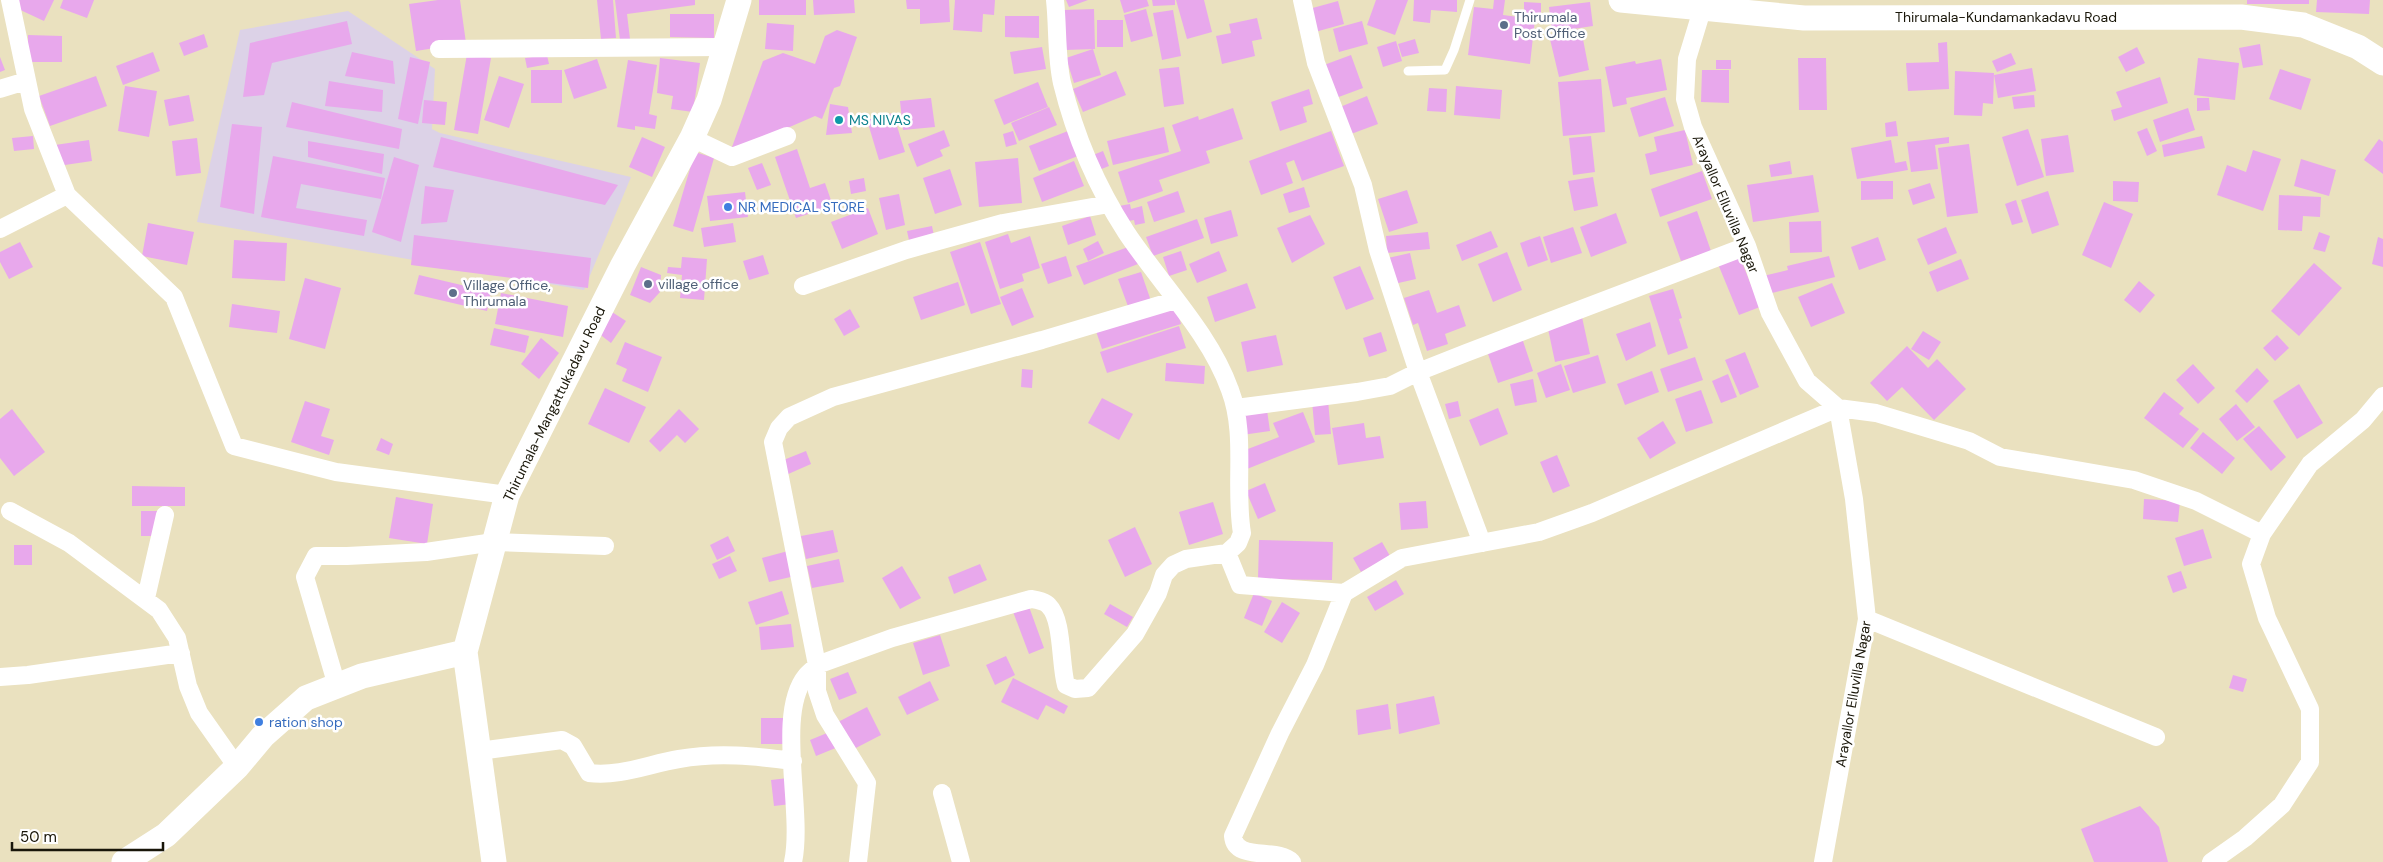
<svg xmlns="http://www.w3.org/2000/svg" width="2383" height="862" viewBox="0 0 2383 862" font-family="'DM Sans',sans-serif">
	<rect width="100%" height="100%" fill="#eae1bf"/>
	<!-- education -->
	<path fill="#dcd2e7" d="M348,11L435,69L432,129L440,133L631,177L584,290L197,222L240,30Z"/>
	<!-- building -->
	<path fill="#e8a8ec" d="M19,0H54L44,21L16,8Z
		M63,0H94L87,18L60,8Z
		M438,0H460L466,43L416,51L409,4Z
		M597,0H613L616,38L601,39Z
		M615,0H695V5L627,14L630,39L620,40Z
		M759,0H806V15H759Z
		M813,0H854L855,13L814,15Z
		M906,0H949L950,22L920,24V9H907Z
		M955,0H995L994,15L983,14L982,32L953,30Z
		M1066,0H1088L1069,7Z
		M1120,0H1147L1149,6L1124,13Z
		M1152,0H1175V5L1153,6Z
		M1176,0H1204L1212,32L1187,39Z
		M1376,0H1408L1395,35L1367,25Z
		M1414,0H1457V12L1431,10L1430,23L1413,21Z
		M1494,0H1505L1503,15L1535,19L1530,64L1468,55L1474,7L1493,9Z
		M2247,0H2309V4H2247Z
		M2317,0H2370L2369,14L2316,12Z
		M1338,1L1344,24L1315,32L1309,9Z
		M1524,2L1541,3V14L1524,13Z
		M1590,2L1593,26L1552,32L1549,7Z
		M1094,9L1095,49L1065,50L1064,10Z
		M1146,9L1153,36L1131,42L1124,15Z
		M1173,10L1181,56L1162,60L1153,13Z
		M670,14H714V38L670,37Z
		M1005,16H1039V38L1005,37Z
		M1257,18L1262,39L1252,41L1255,56L1222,64L1216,36L1231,33L1229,24Z
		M1097,20H1123V47H1097Z
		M347,21L352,44L272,63L264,95L243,97L250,43Z
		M1362,21L1368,44L1339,52L1333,29Z
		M767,23L794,25L793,51L765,49Z
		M1581,29L1589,70L1559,77L1549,35Z
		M837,30L857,37L840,86L834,88L822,119L815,116L734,151L732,147L763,61L783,53L815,64L825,36Z
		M204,34L208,47L184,56L179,43Z
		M28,35L62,36V62H28Z
		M1415,39L1419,53L1402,57L1398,44Z
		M1396,41L1402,61L1383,67L1377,47Z
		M1947,42L1949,89L1908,91L1906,63L1939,62L1938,43Z
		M2260,44L2263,65L2243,68L2239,48Z
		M1042,47L1046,69L1014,74L1010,52Z
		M2137,47L2145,63L2126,72L2118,57Z
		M1093,49L1101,75L1074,83L1066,58Z
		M153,52L160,71L123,85L116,66Z
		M352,52L393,61L395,84L345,76Z
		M2011,53L2016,64L1997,72L1992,61Z
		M467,54L491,58L478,134L454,130Z
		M547,55L549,64L527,68L525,58Z
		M1351,55L1363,88L1336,98L1324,65Z
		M0,57L5,70L0,72Z
		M410,57L430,62L418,124L398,119Z
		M660,58L700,63L693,112L671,109L673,96L657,93Z
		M1798,58H1826L1827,110H1799Z
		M2198,58L2239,63L2235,100L2194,95Z
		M597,59L607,88L574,99L564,70Z
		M1661,59L1667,90L1626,98L1627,104L1613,107L1605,67L1635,61L1636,64Z
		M628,60L657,65L649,114L657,116L655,129L635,126V130L617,127Z
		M1716,60H1731V69H1716Z
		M1179,67L1184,104L1164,107L1159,69Z
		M2032,68L2036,91L1998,98L1994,75Z
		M2280,69L2311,79L2301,110L2269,99Z
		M531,70H562V103H531Z
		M1702,70H1729V103L1701,102Z
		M1116,71L1126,95L1083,112L1073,89Z
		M1955,71L1994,73L1993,104L1983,103L1982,116L1954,115Z
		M96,76L107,106L50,126L39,96Z
		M499,76L524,84L509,128L484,120Z
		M2160,77L2168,103L2114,121L2111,110L2122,107L2116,92Z
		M1601,79L1605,132L1563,136L1558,82Z
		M329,81L383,90L382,112L325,106Z
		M1038,82L1048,107L1004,125L994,100Z
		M125,86L157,91L149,137L118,131Z
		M1456,86L1502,90L1500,119L1454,115Z
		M1429,88L1447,89L1446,112L1427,111Z
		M1309,89L1313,104L1303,107L1307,122L1280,131L1271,102Z
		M189,95L194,121L169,126L164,100Z
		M2034,95L2035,107L2014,109L2012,97Z
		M1367,96L1378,124L1351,134L1340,107Z
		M1665,97L1674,126L1639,137L1630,108Z
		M931,98L935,127L903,130L900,101Z
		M2197,98H2209L2210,110L2197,111Z
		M424,100L447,102L445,125L422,123Z
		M292,102L402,129L399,149L286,127Z
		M830,104L848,107L852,133L826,135Z
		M1049,107L1057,125L1019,141L1011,123Z
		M1233,108L1243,139L1206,151L1210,163L1159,180L1163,191L1128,203L1118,172L1181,151L1172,125L1198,116L1199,120Z
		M2188,108L2195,130L2160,142L2153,120Z
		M893,113L905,152L879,160L867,120Z
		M1896,121L1898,136L1886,137L1885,123Z
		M232,124L262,127L254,214L220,207Z
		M1164,127L1169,152L1113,165L1107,141Z
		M2147,128L2157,151L2147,156L2137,132Z
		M2028,129L2044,177L2017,186L2002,137Z
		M944,130L950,146L940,150L943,156L917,167L908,144Z
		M1685,130L1693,165L1650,175L1645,154L1657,151L1654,137Z
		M1013,131L1017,144L1006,147L1003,134Z
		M1068,131L1078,156L1039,171L1029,146Z
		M1331,131L1344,166L1302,181L1294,160L1286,163L1293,183L1261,195L1249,161Z
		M2068,135L2074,172L2046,176L2041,139Z
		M33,136L34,149L14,151L12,138Z
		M1591,136L1595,172L1573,175L1569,138Z
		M2202,136L2205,148L2164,157L2162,145Z
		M441,137L618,185L605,205L433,167Z
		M642,137L665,147L652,177L629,167Z
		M1949,137V143L1935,145L1938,169L1911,172L1907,142Z
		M197,138L201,173L176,176L172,141Z
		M2379,139L2383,142V174L2364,160Z
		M89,140L92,161L58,166L55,145Z
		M1891,140L1895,163L1906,161L1908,170L1857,179L1851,148Z
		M308,141L384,154L382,174L308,157Z
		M1969,144L1978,213L1947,217L1938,148Z
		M797,149L810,188L825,183L833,206L796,218L775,157Z
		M2253,150L2281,159L2263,211L2217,195L2227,165L2246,172Z
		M1103,151L1109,166L1099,170L1093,155Z
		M695,152L714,158L693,232L673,226Z
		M273,156L385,178L381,199L301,184L296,208L367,220L364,236L261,217Z
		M394,157L419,165L401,242L372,232Z
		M1018,158L1022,203L979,207L975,162Z
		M2301,159L2336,170L2329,196L2294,186Z
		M1074,161L1084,186L1042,202L1033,178Z
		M1790,161L1792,174L1771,177L1769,165Z
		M762,163L771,185L757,190L748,168Z
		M950,169L962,205L935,214L923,178Z
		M1702,171L1712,199L1660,217L1651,189Z
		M1813,175L1819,212L1753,222L1747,185Z
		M1593,177L1598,206L1574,211L1568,181Z
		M864,178L866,191L851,194L849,181Z
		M1861,181H1893V199L1861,200Z
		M2113,181L2139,182L2138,202L2113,201Z
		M1930,183L1935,198L1913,205L1908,190Z
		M425,186L454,190L447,222L421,224Z
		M1304,187L1310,207L1289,213L1283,194Z
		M1407,190L1418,223L1389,232L1378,199Z
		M1178,191L1185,212L1154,222L1147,202Z
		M2048,191L2059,225L2032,234L2021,200Z
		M745,192L748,217L710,221L707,196Z
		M899,194L905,225L886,230L879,198Z
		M2279,195L2321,197L2320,217L2303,216L2302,231L2278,230Z
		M2016,200L2023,222L2012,225L2005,204Z
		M2104,202L2133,214L2111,268L2082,255Z
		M1130,204L1131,209L1142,206L1145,223L1135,225L1134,220L1123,222L1119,206Z
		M868,208L878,234L842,249L831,222Z
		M1231,210L1238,236L1211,244L1204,218Z
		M1697,211L1711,251L1681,261L1667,222Z
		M1616,213L1627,243L1591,257L1580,227Z
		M1310,215L1325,244L1292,263L1277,228Z
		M1090,216L1096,235L1068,245L1062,226Z
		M1197,219L1204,238L1153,256L1146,237Z
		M1821,221L1822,252L1790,253L1789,222Z
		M148,223L194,232L187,265L142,256Z
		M733,223L736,242L704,247L701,228Z
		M932,226L935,241L910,245L907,231Z
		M1573,227L1582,253L1551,263L1543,237Z
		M1946,227L1957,253L1928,265L1917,239Z
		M1491,231L1498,247L1462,261L1456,245Z
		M1428,232L1430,249L1387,253L1386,236Z
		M2319,232L2330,236L2325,252L2313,249Z
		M1008,234L1011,243L1030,236L1040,268L1022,274L1024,281L1000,289L985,242Z
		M414,235L591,258L588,288L411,265Z
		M1540,236L1548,260L1528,267L1520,243Z
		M1878,237L1886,260L1859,270L1851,247Z
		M2378,237L2383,239V267L2372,264Z
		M234,240L287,243L285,281L232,278Z
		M1098,241L1104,253L1088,261L1083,249Z
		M20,242L33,267L9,279L0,262V252Z
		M980,242L1001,304L971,314L950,252Z
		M1131,246L1138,264L1084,285L1076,266Z
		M1181,251L1187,270L1169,276L1163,257Z
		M1219,251L1227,271L1197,283L1189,264Z
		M1507,252L1522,290L1493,302L1478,264Z
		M1410,253L1416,279L1394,284L1388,258Z
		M763,255L769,274L749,280L743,261Z
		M1739,255L1760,307L1739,315L1718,264Z
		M1066,256L1072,276L1048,284L1041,264Z
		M1829,256L1835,277L1768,294L1763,276L1788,270L1787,266Z
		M682,257L707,259L704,300L680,298L682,275L667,273L668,267L681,268Z
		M1961,259L1969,279L1937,292L1929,272Z
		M2314,263L2342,288L2299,336L2271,311Z
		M1360,266L1374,299L1346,310L1333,277Z
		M641,267L661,275L660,292L650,303L630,295Z
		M1141,272L1151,301L1129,309L1118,279Z
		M419,275L491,292L487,311L414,294Z
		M305,278L341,288L325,349L289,339Z
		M2139,281L2155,295L2140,313L2124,300Z
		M958,282L965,305L921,320L913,297Z
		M1247,283L1256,308L1215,322L1207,297Z
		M1832,283L1845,313L1811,327L1798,297Z
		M1022,288L1034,317L1012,326L1000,297Z
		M1673,289L1682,318L1679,319L1688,348L1668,355L1649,296Z
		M1429,290L1437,313L1459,305L1466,326L1445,334L1448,344L1427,351L1418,323L1413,325L1404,298Z
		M501,293L568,306L563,337L495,324Z
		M1175,303L1181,324L1102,349L1095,328Z
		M232,304L280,311L277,333L229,327Z
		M850,309L860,327L844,336L834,319Z
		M612,312L626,321L611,343L598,333Z
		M1582,317L1590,354L1555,362L1547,324Z
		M1650,322L1656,346L1626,361L1616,334Z
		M1179,326L1186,348L1107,373L1100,352Z
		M494,328L529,336L525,353L490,345Z
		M1923,331L1941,342L1929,360L1911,349Z
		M1381,332L1387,351L1369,357L1363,338Z
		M1276,335L1283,365L1247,372L1241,342Z
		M2277,335L2289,348L2275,361L2263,348Z
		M541,338L559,353L539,379L521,364Z
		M1522,338L1533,371L1498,383L1487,351Z
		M625,342L662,357L648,392L622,381L627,369L616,364Z
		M1907,346L1928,368L1937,359L1966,389L1934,420L1902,387L1887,401L1870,383Z
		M1745,352L1759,387L1740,395L1725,360Z
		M1598,355L1606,383L1573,393L1564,366Z
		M1695,357L1703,380L1668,392L1660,369Z
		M1166,363L1205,366L1204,384L1165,381Z
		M1561,364L1570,390L1546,398L1537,373Z
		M2193,364L2215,388L2198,404L2176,380Z
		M2257,368L2269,381L2247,403L2235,391Z
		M1022,369L1033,370L1032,388L1021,387Z
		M1652,371L1659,392L1625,405L1617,384Z
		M1728,374L1737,397L1721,403L1712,381Z
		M1533,379L1537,402L1515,406L1510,384Z
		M2299,384L2323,423L2297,439L2273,401Z
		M605,388L646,407L629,443L588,424Z
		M1701,390L1713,423L1686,432L1675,399Z
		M2164,392L2184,408L2179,414L2199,429L2183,448L2144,418Z
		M1102,398L1133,414L1119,440L1088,423Z
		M1328,400L1331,434L1315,435L1312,401Z
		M305,401L330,409L321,436L334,440L329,455L291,442Z
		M1458,401L1461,416L1449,419L1445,404Z
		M2236,404L2255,427L2237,441L2219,419Z
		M1498,408L1508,434L1480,446L1469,420Z
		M12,409L45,452L14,476L0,458V419Z
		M679,409L699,429L685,443L677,435L660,452L649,441Z
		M1267,410L1270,431L1242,435L1239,414Z
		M1303,412L1315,442L1247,469L1240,452L1279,437L1273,423Z
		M1663,421L1676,443L1650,459L1637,438Z
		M1364,423L1366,438L1380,436L1384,458L1338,465L1332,428Z
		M2259,426L2286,457L2271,471L2243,439Z
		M2203,432L2235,458L2222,474L2190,448Z
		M381,438L393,444L389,455L376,450Z
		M806,451L811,464L786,475L781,461Z
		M1557,455L1570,486L1553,493L1540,462Z
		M1265,483L1276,511L1258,519L1246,491Z
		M132,486L185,487V506H132Z
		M396,497L433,504L427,544L389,538Z
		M2144,499L2180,501L2178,522L2143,519Z
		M1426,501L1428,528L1401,530L1399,503Z
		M1213,502L1223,534L1189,545L1179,512Z
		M141,511H160V536H141Z
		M1135,527L1152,564L1125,577L1108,540Z
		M2203,529L2212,558L2184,566L2175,538Z
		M833,530L838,552L806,559L801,536Z
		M728,536L735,551L717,560L710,545Z
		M1259,540L1333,542L1332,580L1258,579Z
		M1382,542L1390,556L1361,572L1353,558Z
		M14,545H32V565H14Z
		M788,551L795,576L769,582L762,558Z
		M730,556L737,571L719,579L712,564Z
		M839,559L844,582L812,588L807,566Z
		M980,564L987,580L954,594L948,577Z
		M902,566L921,598L900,609L882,578Z
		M2181,571L2187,588L2173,593L2167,576Z
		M1396,580L1404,594L1375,611L1367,597Z
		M782,591L789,614L756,625L748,602Z
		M1254,593L1272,601L1262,626L1244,618Z
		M1282,602L1300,613L1282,643L1264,632Z
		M1028,604L1044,648L1029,654L1012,609Z
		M1110,604L1133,617L1127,627L1104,614Z
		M791,624L794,647L761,650L759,627Z
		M940,635L950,666L923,675L913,643Z
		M1006,656L1015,675L995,685L986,665Z
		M848,672L857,693L839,700L830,679Z
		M2233,675L2247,679L2243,692L2229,688Z
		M1013,678L1068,706L1064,714L1046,705L1038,720L1001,702Z
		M930,681L939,700L907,715L898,697Z
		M1434,696L1440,724L1399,734L1396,704Z
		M1388,704L1391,729L1358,735L1356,710Z
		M867,707L881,735L852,750L838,722Z
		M761,718H785V744H761Z
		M832,731L838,747L816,756L810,740Z
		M788,778L791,804L774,806L771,780Z
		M2140,806L2159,827L2168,862H2094L2081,829Z"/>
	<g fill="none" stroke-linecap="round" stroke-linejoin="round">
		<!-- lane -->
		<path stroke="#fff" stroke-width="9" d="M1408,71L1445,70L1454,50L1470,0"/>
		<!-- street -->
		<path stroke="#fff" stroke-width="18" d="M10,0L33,109L67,195L174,297L234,446L336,472L507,495
			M1302,0L1316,63L1363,185L1378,250L1418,372L1482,543
			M1705,0L1687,59L1685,99L1693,127L1747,246L1770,313L1807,381L1838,408L1854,499L1867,619L1823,862
			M439,49L725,47
			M0,89L26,81
			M692,138L732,157L787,136
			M0,229L67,195
			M803,286L906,250L1003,223L1109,204
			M1236,408L1357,392L1390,386L1418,372L1466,353L1747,246
			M10,511L69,543L159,610L177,638L188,686L199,713L237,767
			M1227,553L1240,585L1344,593
			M146,598L165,515
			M1867,619L2156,737
			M0,677L28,675L181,653
			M337,686L305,577L316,556H347L426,552L494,542L605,546
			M479,751L562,740L573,746L589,773C619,777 649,764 679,759C718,752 755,756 793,761
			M942,793L961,862
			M793,862C804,812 775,714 806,676C809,672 814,669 817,665L773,442L779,428L789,417L833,397L1042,340L1176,300
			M858,862L867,783L825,715L817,691V665L892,638L1031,599C1037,600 1045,601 1049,606C1063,620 1060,664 1066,685L1075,689L1088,688L1135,634L1158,593L1164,575L1173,565L1186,559L1227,553L1238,543L1242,533C1234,486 1247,435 1230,390C1210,333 1159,282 1126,232C1097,187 1075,136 1062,83C1056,57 1058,27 1055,0
			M1292,862C1277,847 1235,862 1233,836L1280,733L1315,665L1344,593L1402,558L1539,532L1592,513L1838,408L1876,413L1969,441L2000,457L2134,480L2196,501L2262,534
			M2211,862L2245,838L2282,805L2310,762V709L2267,618L2251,564L2262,534L2310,464L2363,420L2383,396"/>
		<!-- secondary -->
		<path stroke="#fff" stroke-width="25" d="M1621,0L1804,18L2241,17L2303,25L2358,47L2383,63
			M124,862L166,835L237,767L263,736L306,698L362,676L465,652
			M494,862L465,652L507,495L623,265L692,138L709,100L739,0"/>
	</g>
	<!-- markers -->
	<g fill="#5c6f8a" stroke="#fff" stroke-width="2">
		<circle cx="1504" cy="25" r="5"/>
		<circle cx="648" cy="284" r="5"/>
		<circle cx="453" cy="293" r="5"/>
	</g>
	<circle fill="#0f9aa8" stroke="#fff" stroke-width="2" cx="839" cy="120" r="5"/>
	<g fill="#3f7fe0" stroke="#fff" stroke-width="2">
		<circle cx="728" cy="207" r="5"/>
		<circle cx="259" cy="722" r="5"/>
	</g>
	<g text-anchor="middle" stroke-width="5" stroke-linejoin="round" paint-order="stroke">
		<!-- service labels -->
		<g font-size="14" fill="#4e5e75" stroke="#fff" text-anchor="start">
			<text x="1514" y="22">Thirumala<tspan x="1514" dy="16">Post Office</tspan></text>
			<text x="658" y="289">village office</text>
			<text x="463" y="290">Village Office,<tspan x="463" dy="16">Thirumala</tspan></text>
		</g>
		<!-- street labels -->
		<g font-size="14" fill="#191609" stroke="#fff">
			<text x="2006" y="22">Thirumala-Kundamankadavu Road</text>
			<text transform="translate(1726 204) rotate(67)" y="5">Arayallor Elluvilla Nagar</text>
			<text transform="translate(554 404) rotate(-64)" y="5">Thirumala-Mangattukadavu Road</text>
			<text transform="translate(1853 694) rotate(-80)" y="5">Arayallor Elluvilla Nagar</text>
		</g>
		<!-- culture labels -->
		<g font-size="14" fill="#0d838f" stroke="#fff" text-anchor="start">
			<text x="849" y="125">MS NIVAS</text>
		</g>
		<!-- shop labels -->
		<g font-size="14" fill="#366cbe" stroke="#fff" text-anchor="start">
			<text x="738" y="212">NR MEDICAL STORE</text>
			<text x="269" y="727">ration shop</text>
		</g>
	</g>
	<!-- scale -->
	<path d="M12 842v8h151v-8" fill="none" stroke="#191609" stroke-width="2.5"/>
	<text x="20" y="842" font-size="15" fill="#191609" stroke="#ffffff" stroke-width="4" paint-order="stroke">50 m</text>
</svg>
